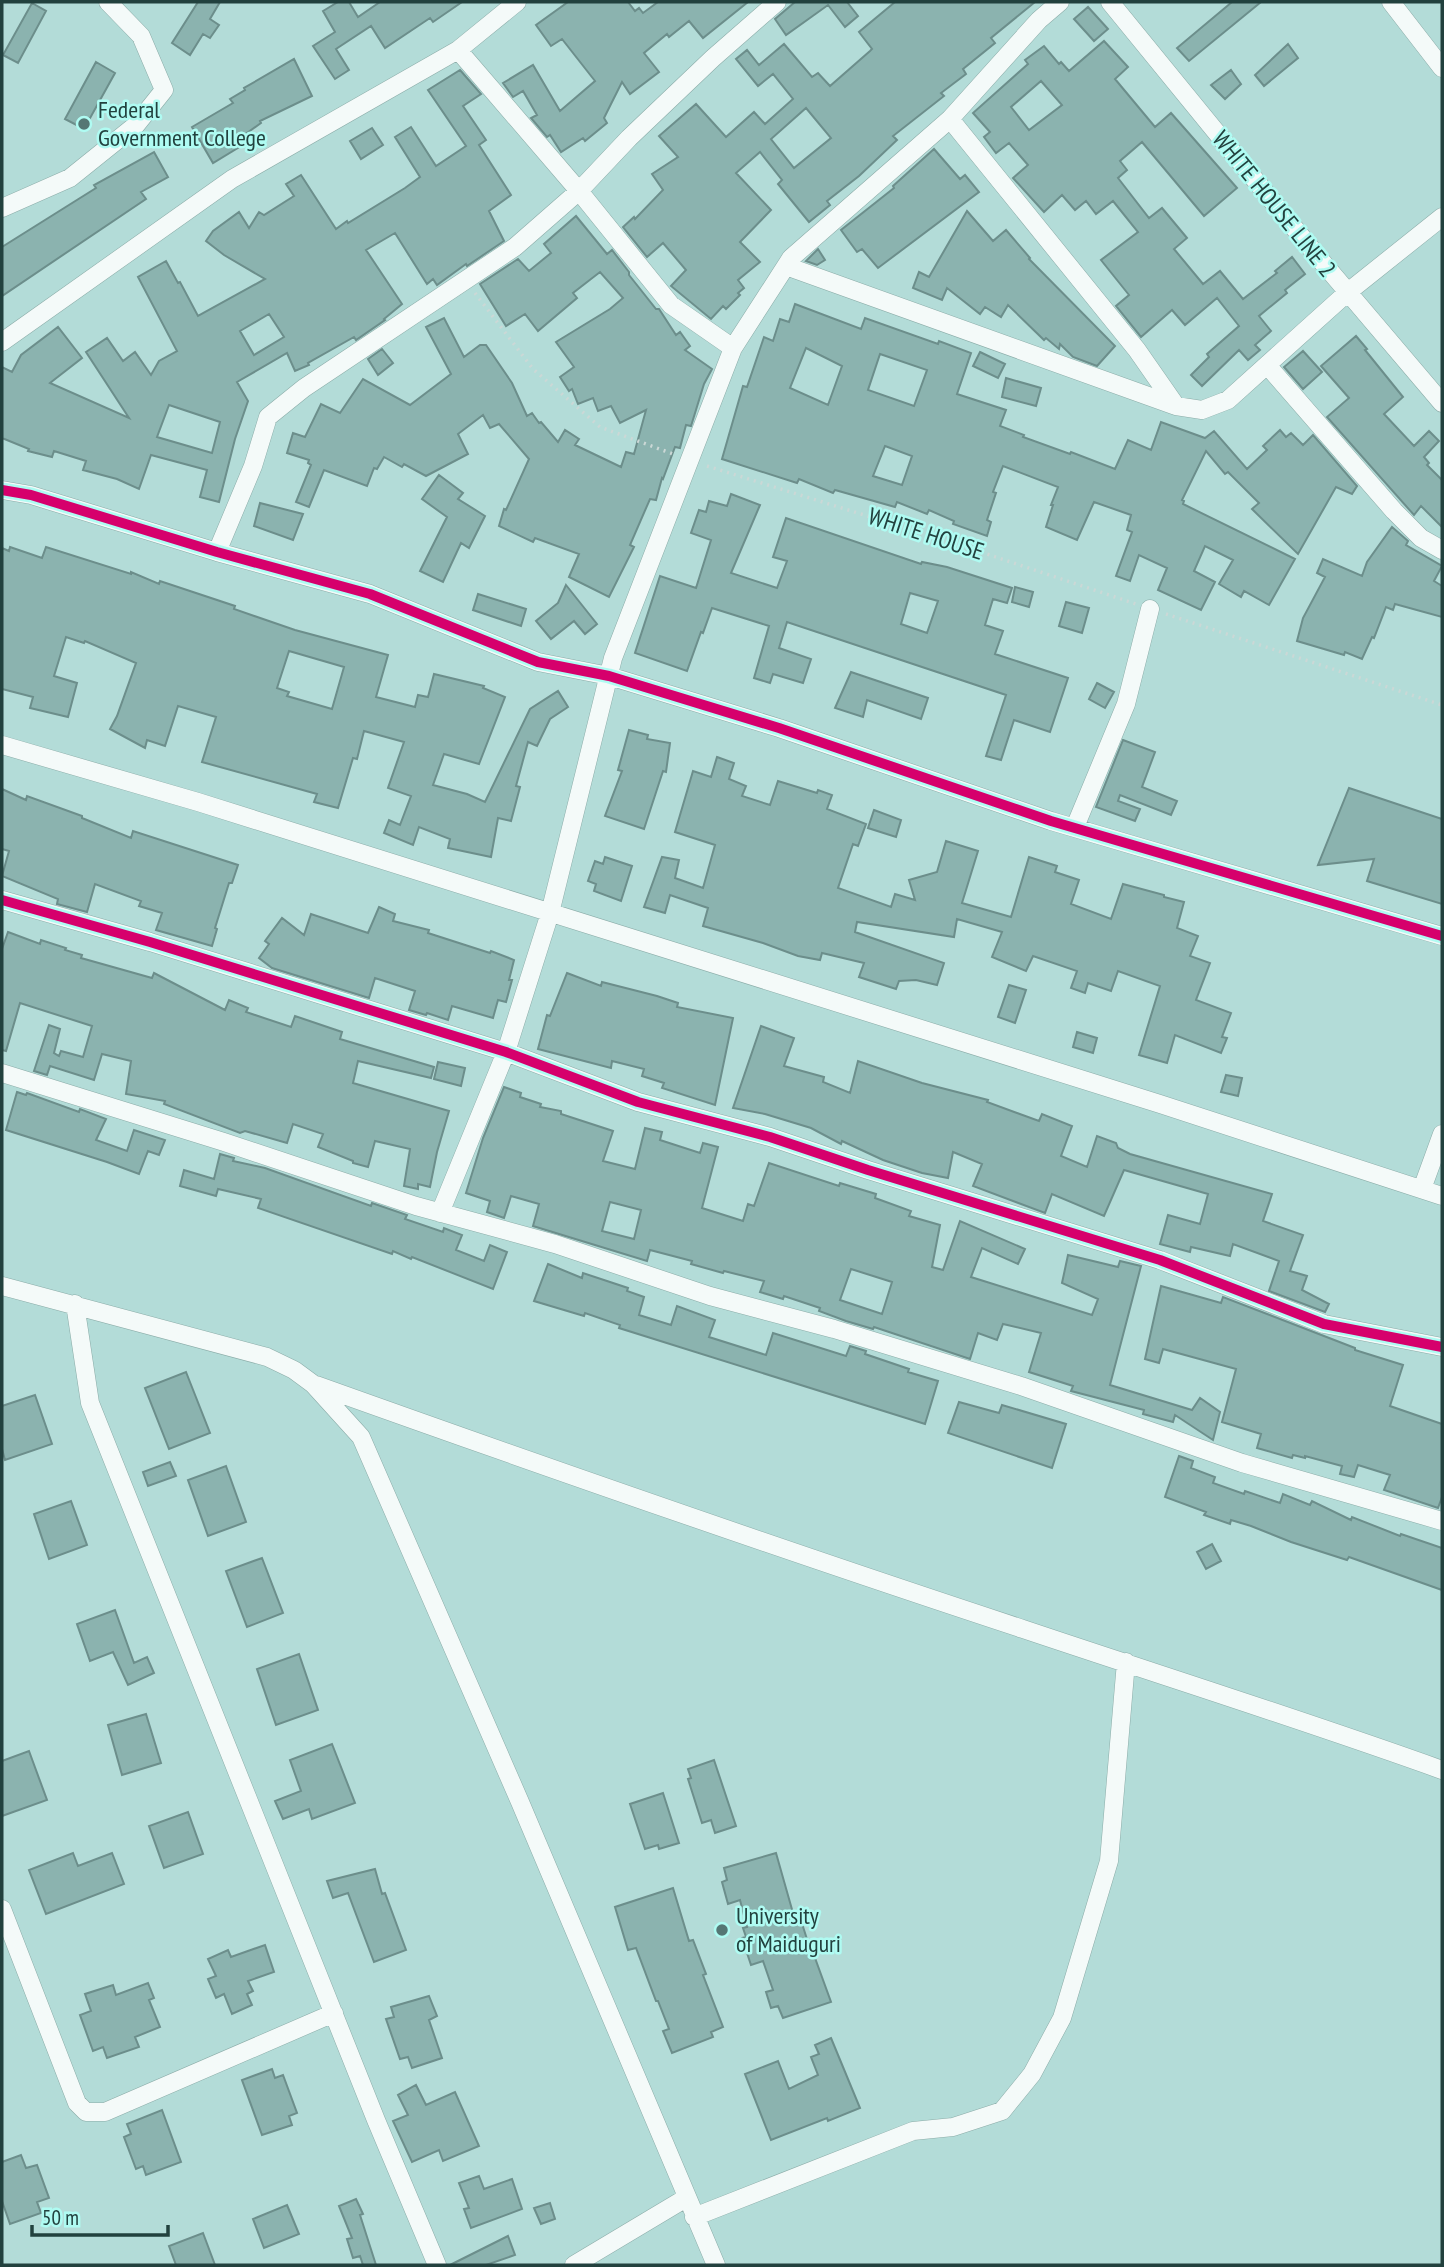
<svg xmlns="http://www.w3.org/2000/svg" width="1444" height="2267" viewBox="0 0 1444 2267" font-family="'PT Sans Narrow',sans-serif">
	<rect width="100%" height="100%" fill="#b3dcd8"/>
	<!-- building -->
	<path fill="#8bb3af" stroke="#6c8e8b" stroke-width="2" fill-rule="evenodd" d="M198,2H220L210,19L219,25L210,38L203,34L190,55L172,43Z
		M338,2H349L358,17L380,2H462L433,22L430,18L385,48L371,26L336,49L349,70L335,79L313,46L335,32L323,11Z
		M568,2H628L635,11L639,8L643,13L658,2H748L703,38L689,21L669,37L667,34L644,53L659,72L630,94L622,82L604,118L607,123L585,141L583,138L561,152L550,135L547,137L531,118L537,115L523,91L513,97L503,83L533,65L560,111L595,81L562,39L551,46L536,25Z
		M795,2H847L858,16L845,27L828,5L786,35L775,19Z
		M895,2H1035L991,38L995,43L963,69L966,74L941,93L944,96L893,136L897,140L859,176L827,201L830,205L809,222L778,184L782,180L760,152L736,173L771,210L740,242L760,262L738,280L744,288L738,293L740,295L726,309L723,306L711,319L671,286L686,270L663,243L647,257L623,227L634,217L635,219L663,190L652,174L678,157L659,136L696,104L726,137L754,112L765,124L793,99L773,74L758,86L736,59L747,50L759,65L784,44L812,77L818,73L830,86L870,51L872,49L859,32ZM806,108L831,138L794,168L771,139Z
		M1232,2H1261L1189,61L1177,48Z
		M32,3L46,11L18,63L3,55Z
		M1088,7L1108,29L1094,41L1074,19Z
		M1104,41L1128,67L1115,79L1155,127L1171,113L1237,188L1204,216L1142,142L1120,161L1127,170L1118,178L1149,218L1162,208L1187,238L1174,249L1203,284L1220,271L1243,299L1277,273L1275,271L1292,257L1305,274L1285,290L1287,293L1259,316L1271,331L1255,345L1260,350L1248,360L1239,350L1202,386L1191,375L1209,357L1207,354L1239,326L1217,298L1185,325L1172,310L1141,337L1116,306L1129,295L1101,260L1138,232L1113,201L1096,214L1086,201L1075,210L1062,195L1044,212L1013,178L1028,165L1009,143L996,153L984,137L990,132L973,113L1028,64L1025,60L1044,46L1059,64L1061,62L1069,71ZM1041,81L1062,105L1029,130L1011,107Z
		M1288,44L1298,58L1264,86L1255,75Z
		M294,59L312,96L260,121L261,123L247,133L251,140L213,163L192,127L233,103L230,99L245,90L244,88Z
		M96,62L115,73L84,129L65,119Z
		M460,70L481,94L463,106L486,140L479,145L511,195L489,211L504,241L467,266L466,264L437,285L433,279L427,284L395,233L366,250L402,304L384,319L385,320L356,340L354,337L308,363L309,365L295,371L287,353L237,382L248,401L235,439L219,502L200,497L207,470L151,455L139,489L117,479L83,470L86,461L54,451L52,457L28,451L29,449L2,438V367L12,372L21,355L58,327L82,358L50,383L129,418L86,352L107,338L123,361L135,352L151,375L159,361L177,351L138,277L166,261L178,283L180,282L198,316L265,279L224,255L206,241L213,231L239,212L249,228L259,212L264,215L294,196L286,184L301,175L336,229L347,221L348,223L405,188L420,177L395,137L411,127L436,166L466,146L428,90ZM269,314L284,337L254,355L240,331ZM169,405L220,422L212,453L157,437Z
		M1231,70L1241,84L1225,99L1211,85Z
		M372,128L383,145L361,159L350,141Z
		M934,149L960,179L965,175L979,192L878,268L862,249L857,252L841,230L894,188L893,186Z
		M154,152L168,177L141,192L146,199L2,296V247L96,188L94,185Z
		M967,211L993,241L1006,230L1030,258L1029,259L1115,346L1097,366L1073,357L1060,344L1059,349L1046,338L1044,340L1008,305L1001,317L985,307L980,314L947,288L942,300L913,288L919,272L929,277Z
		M576,216L607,254L612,250L629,272V275L656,309H659L676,335L680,332L690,346L685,350L712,369L704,384L691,426L686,425L680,448L675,447L663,479L662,478L656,500L650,499L630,545L634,547L609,597L569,577L579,554L535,538L533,542L499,526L504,509L506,510L529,459L499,424L490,428L483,415L458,434L468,454L426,476L404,464L402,467L384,457L377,469L374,468L367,486L324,470L309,507L296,502L311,465L308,463L309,460L287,453L293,433L305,437L321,404L340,413L363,379L410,405L451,374L426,327L444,318L464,357L480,345H486L512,383L527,416L532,413L539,423L541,422L558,442L565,430L579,439L575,445L621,467L626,452L634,454L646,410L620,423L611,406L598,411L593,398L578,404L572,389L569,391L560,377L574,367L556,342L610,309L623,298L600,272L573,293L577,298L538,331L525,314L506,326L480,284L518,259L529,271L551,253L544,244Z
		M818,249L825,260L817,265L806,261Z
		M795,304L861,329L865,318L938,344L939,341L971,353L957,394L1006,410L1000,426L1024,435L1023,437L1070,454L1071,452L1115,469L1128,440L1151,450L1161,422L1205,438L1214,431L1247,469L1267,450L1263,446L1280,430L1286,437L1291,433L1303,445L1313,435L1357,486L1352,494L1336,487L1298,554L1252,509L1259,503L1228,472L1225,474L1206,451L1182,500L1184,501L1183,504L1295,559L1269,605L1244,591L1241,597L1219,584L1233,560L1205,546L1194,571L1215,582L1201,610L1158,590L1167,568L1139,555L1130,581L1116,576L1132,532L1127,530L1131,515L1094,502L1077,540L1046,527L1053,505H1051L1058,487L1003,466L993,492L996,493L987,520L991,522L987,536L953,524L954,521L929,510L927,514L897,502L895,507L835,490L833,493L799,479L797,483L722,459L743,386L747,387L764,337L773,341L780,319L789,322ZM806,348L842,366L828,405L790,388ZM880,354L927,370L914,406L868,390ZM885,446L912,456L902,485L873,476Z
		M1356,336L1367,349L1365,350L1403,397L1384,414L1414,446L1429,431L1439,441L1424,457L1429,463L1427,465L1442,480V527L1421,506L1414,515L1327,417L1349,398L1321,366Z
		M382,349L393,363L378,375L368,359Z
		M1303,351L1322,372L1303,389L1284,367Z
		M980,352L1005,364L998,378L973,366Z
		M1006,378L1041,388L1036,406L1002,397Z
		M439,475L463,493L458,499L485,516L469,548L461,543L443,582L420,571L447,517L422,499Z
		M731,494L760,505L731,573L777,588L787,561L773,557L786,518L921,564L922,562L947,567L1012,588L1007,603L993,599L985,625L1003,631L995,654L1068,678L1050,732L1014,720L1001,760L986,756L1006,695L787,622L779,648L811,659L803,683L773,674L770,683L754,678L769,626L712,608L703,633L701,632L687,671L635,653L660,576L696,588L711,540L691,533L699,510L706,512L709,501L727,506ZM910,593L938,601L927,633L901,624Z
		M260,503L303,514L293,540L254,526Z
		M1392,527L1408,541L1406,545L1442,566L1434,581L1442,586V617L1395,604L1393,610L1386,607L1374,638L1372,637L1362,659L1345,652L1344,655L1297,641L1303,618L1325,577L1317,573L1323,559L1362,576L1367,562Z
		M10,547L42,558L46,547L131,574V572L159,584L160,581L235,606L234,609L295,630L388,655L376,697L415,707L418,695L428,697L434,674L484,686L483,688L505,697L479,764L444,754L433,785L467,794L485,802L530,709L558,691L568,707L550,719L537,746L528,742L516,786L520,787L511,821L498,818L491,857L448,848L450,839L419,827L413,845L384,833L389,820L400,825L411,796L388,788L404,742L364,731L357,759L353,758L338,808L314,802L317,794L202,762L216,717L178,706L165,746L147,740L145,748L110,729L117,716L136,663L85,641L84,643L66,637L54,676L77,683L68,717L30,708L33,697L2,689V548L9,551ZM289,651L344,667L332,709L287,696L289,692L277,688Z
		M566,585L597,624L585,634L574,621L551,639L536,621L558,603Z
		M1015,587L1033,592L1029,607L1012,602Z
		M478,594L526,609L521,626L473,610Z
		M1066,602L1089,608L1082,633L1059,626Z
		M851,672L928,698L921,719L867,700L863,717L835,708Z
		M1097,683L1114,692L1105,708L1089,699Z
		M629,730L648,735L647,739L670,743L666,772L663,771L644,829L605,816L622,771L618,770Z
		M1123,740L1155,752L1142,787L1177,801L1171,815L1120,795L1118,801L1140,809L1135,821L1096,807Z
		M717,757L734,763L729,779L746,786L742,796L770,805L778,781L817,793L818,790L832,795L827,809L866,824L858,846L853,844L838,888L891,907L895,894L915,900L909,880L937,872L946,841L978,851L962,903L1011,917L1029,857L1057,866L1055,872L1079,880L1071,904L1111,919L1123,884L1164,895V897L1184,902L1177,928L1198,936L1190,956L1210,963L1196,1000L1231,1013L1222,1037L1227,1038L1221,1053L1175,1035L1167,1063L1139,1055L1160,986L1118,971L1111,991L1088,983L1085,993L1071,988L1077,971L1033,956L1026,971L992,957L1002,932L957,919L954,937L857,922L855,932L944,963L937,985L916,980L899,981L896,989L859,977L864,963L822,953L820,960L798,956L763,943L703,926L708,908L670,895L665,913L644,907L662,857L679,860L675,878L703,888L715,845L675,832L693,771L711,777Z
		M1349,788L1442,819V904L1367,881L1374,859L1318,865Z
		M2,789L26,800L27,796L82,816V818L131,838L133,831L238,865L232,883H229L215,928L217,929L212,946L156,930L162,913L139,906L141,901L95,884L87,912L57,904L58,899L2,876L9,851L2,849Z
		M874,810L901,820L896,837L868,828Z
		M605,857L632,866L621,901L594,891L596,884L588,881L595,861L603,864Z
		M379,907L395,914L393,921L429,930L428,933L490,953L491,951L514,960L509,980H512L506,1002L498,1000L493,1018L452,1006L448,1020L427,1013L426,1015L409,1010L415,991L375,978L369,998L272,968L259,958L269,944L265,941L282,918L304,935L311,914L368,933Z
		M8,932L40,944L41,940L66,948L65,950L82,955L81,958L152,978L154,973L225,1010L229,1000L248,1008L246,1012L291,1027L295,1016L342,1032L340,1039L434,1067L431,1078L358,1061L353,1083L449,1111L437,1152L430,1187L418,1184V1189L404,1186L410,1149L375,1141L368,1167L353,1163V1161L318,1147L323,1134L293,1124L287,1143L245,1131L240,1133L164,1104L165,1101L126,1094L131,1061L102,1054L94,1080L50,1066L47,1075L34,1071L49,1025L60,1029L54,1053L59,1056L61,1051L83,1057L92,1026L20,1003L6,1051L2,1050V949Z
		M567,973L601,986L602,982L657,996L678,1003L677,1007L733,1018L715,1105L662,1088L664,1083L642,1076L644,1069L612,1061L611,1068L538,1049L547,1015L550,1016Z
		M1009,985L1026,990L1015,1023L998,1017Z
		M761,1026L794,1038L784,1066L824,1077L823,1082L850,1093L858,1061L922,1083L988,1100L987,1102L1039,1121L1042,1114L1072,1126L1061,1156L1087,1167L1097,1136L1116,1143L1118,1148L1130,1154L1272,1194L1263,1221L1303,1235L1290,1271L1307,1276L1302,1290L1329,1304L1325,1312L1269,1291L1279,1261L1233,1244L1230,1256L1191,1247L1190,1252L1160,1244L1168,1215L1200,1224L1208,1194L1124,1170L1104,1216L1052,1194L1045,1213L973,1186L982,1164L953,1152L948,1178L922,1173L883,1160L842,1141L841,1144L811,1128L765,1114L733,1108Z
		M1077,1032L1097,1038L1093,1053L1073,1047Z
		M438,1062L465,1068L461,1086L434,1079Z
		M1226,1075L1242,1078L1238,1096L1221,1092Z
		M504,1087L521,1093L520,1097L541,1104L540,1107L561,1111V1114L613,1131L603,1161L635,1169L645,1128L662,1132L660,1140L700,1153L703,1143L718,1147L702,1208L743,1221L748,1204L754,1206L769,1163L839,1186L840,1183L876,1194L875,1198L911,1211L909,1216L940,1225L932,1267L943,1270L960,1221L1025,1249L1018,1264L982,1248L971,1277L1092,1315L1098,1299L1062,1283L1068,1255L1118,1267L1120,1261L1141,1266L1110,1385L1192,1410L1200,1398L1220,1412L1213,1440L1175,1415L1173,1422L1143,1414L1144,1410L1071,1391L1073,1386L1029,1372L1041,1333L1003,1324L997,1340L978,1333L970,1359L874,1327L873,1329L846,1321L819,1311L820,1308L784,1296L783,1299L760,1292L764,1281L724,1271L723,1273L691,1264L692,1261L650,1250L647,1261L533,1226L539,1204L511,1196L504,1218L487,1212L490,1201L466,1193L483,1138ZM610,1202L641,1210L634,1239L602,1231ZM851,1269L892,1282L882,1314L840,1300Z
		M17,1092L26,1095L27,1093L79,1112L80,1109L106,1119L96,1140L127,1151L134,1130L165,1140L159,1155L148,1151L139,1174L107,1162L6,1130Z
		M220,1154L234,1158L233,1161L265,1168L371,1206L372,1203L407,1215L405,1219L443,1232L444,1228L462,1235L456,1250L484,1261L490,1245L507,1252L493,1289L412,1257L411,1259L393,1251L392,1254L258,1208L261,1199L218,1189L216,1196L180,1186L184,1170L214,1179Z
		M548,1264L582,1278L583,1273L628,1288L627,1291L644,1297L639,1315L671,1325L677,1306L715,1320L709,1337L766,1355L773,1333L846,1356L850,1346L866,1351L865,1354L909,1369L908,1372L938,1381L925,1424L619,1328L620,1325L585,1313L584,1316L534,1301Z
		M1161,1286L1221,1303L1223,1297L1355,1348V1350L1403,1365L1390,1406L1442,1424V1497L1438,1508L1384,1490L1390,1475L1358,1465L1354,1477L1340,1474L1342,1466L1305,1456V1458L1293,1455L1292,1458L1257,1448L1261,1434L1222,1422L1236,1369L1163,1349L1159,1363L1145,1359Z
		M186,1372L210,1433L169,1449L145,1388Z
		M35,1395L52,1444L5,1460L2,1449V1406Z
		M959,1402L999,1413L1002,1405L1066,1424L1052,1468L948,1433Z
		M1179,1456L1193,1461L1191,1468L1215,1477L1213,1483L1244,1494L1245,1491L1280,1503L1283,1494L1310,1505L1312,1501L1351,1520L1352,1517L1400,1536L1401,1534L1442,1548V1590L1349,1557L1347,1560L1291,1542L1251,1526L1231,1520L1230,1524L1204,1515L1206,1512L1165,1497Z
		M170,1462L176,1476L148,1486L143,1472Z
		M226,1466L246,1522L208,1536L188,1480Z
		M71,1501L87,1545L49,1559L34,1514Z
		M1212,1544L1221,1561L1206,1569L1197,1552Z
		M262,1558L283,1613L247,1627L226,1571Z
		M115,1610L134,1663L147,1657L154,1673L128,1685L113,1652L90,1661L77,1624Z
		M299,1654L318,1710L276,1725L257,1669Z
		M146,1714L161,1763L122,1775L108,1725Z
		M332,1744L355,1803L312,1819L309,1809L283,1819L275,1801L301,1791L290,1760Z
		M29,1751L47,1800L2,1816V1761Z
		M714,1760L736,1826L715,1833L711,1820L702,1823L688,1779L691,1778L688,1769Z
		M663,1793L679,1843L659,1849L658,1845L645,1849L630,1804Z
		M188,1812L203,1854L164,1868L149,1826Z
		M73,1853L78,1866L112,1853L124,1884L46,1914L29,1870Z
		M776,1853L793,1913L798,1911L813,1958H815L831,2002L783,2018L778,2006L771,2008L766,1992L773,1990L763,1961L751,1965L742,1938L746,1937L743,1928L747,1927L740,1900L728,1904L722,1882L727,1880L724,1868Z
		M375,1869L382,1894L385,1893L406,1950L374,1962L348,1893L333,1898L327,1881Z
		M673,1888L689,1941L693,1940L706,1974L703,1975L723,2027L711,2032L713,2037L672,2053L663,2031L669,2029L658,2001H656L636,1948L628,1950L615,1907Z
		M265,1945L274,1972L248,1981L253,1991L247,1994L252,2005L232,2014L224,1994L216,1998L208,1979L216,1976L208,1959L228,1950L231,1957Z
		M148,1983L154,1998L149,2000L160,2027L135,2037L139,2047L107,2058L103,2047L93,2051L80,2015L91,2011L85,1994L113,1985L116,1995Z
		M429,1996L437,2016L429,2020L442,2058L412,2068L408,2057L400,2059L386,2019L394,2017L391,2007Z
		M831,2038L860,2108L828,2121L827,2118L771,2140L745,2074L778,2061L789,2089L818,2075L811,2057L819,2054L815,2045Z
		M272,2069L275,2078L283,2075L297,2113L289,2116L292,2125L262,2135L242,2080Z
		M416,2085L426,2105L455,2092L479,2146L443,2161L439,2150L412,2162L393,2121L408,2115L398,2095Z
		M162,2110L181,2162L146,2175L143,2166L136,2169L124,2137L131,2134L127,2124Z
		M21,2155L26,2168L37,2165L49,2198L37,2202L41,2213L10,2224L2,2201V2162Z
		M479,2176L484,2189L512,2179L522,2209L471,2228L464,2209L469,2208L459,2183Z
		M356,2199L363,2214L360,2215L376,2265H363L360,2256L353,2258L347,2239L352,2238L339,2206Z
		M550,2203L555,2219L541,2224L534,2208Z
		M287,2205L299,2234L264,2248L253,2219Z
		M203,2233L215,2265H176L169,2246Z
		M508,2236L515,2255L486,2265H450Z"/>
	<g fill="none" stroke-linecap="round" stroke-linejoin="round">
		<defs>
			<path id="street" d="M1110,2L1318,257L1442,403
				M1391,2L1442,68
				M458,50L579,191L671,305L733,348
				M950,119L1137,350L1176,406
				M2,208L70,178L136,125L164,90L141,36L108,2
				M786,266L1176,406L1202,410L1228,400L1348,292L1442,217
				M2,342L232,179L458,50L517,2
				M1267,365L1394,511L1421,538L1442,550
				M2,490L31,495L217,552L370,594L538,662L609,676L779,728L1051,821L1442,936
				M217,552L253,466L268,417L304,388L515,247L579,191L629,138L713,58L777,2
				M2,745L198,802L1160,1104L1442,1196
				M1075,827L1126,704L1150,609
				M2,900L150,942L506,1052L638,1102L770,1137L868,1170L1160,1260L1324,1324L1442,1347
				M2,1073L224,1142L416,1206L555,1244L710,1296L834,1329L1021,1386L1242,1463L1442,1521
				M1422,1189L1442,1134
				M440,1213L506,1052L550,913L613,658L733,348L791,258L950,119L1039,20L1060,2
				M2,1286L267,1357L294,1370L313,1384L361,1437L520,1802L716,2265
				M75,1304L90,1403L376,2120L437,2265
				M316,1385C551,1469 786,1551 1023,1629C1163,1676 1303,1720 1442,1770
				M2,1909L77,2103L86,2112H105L334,2013
				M694,2217L913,2131L953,2127L1002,2111L1032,2074L1062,2018L1109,1861L1126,1662
				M574,2265L686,2198"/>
		</defs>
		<!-- street casing -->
		<use href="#street" stroke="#8baca8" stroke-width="19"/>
		<!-- path -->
		<path stroke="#cbd8d6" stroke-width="3.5" stroke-dasharray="2 5" stroke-linecap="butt" d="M475,293L533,369L600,427L673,454
			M707,466L951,542L1136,604
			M1166,614L1442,705"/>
		<!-- street -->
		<use href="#street" stroke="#f4faf9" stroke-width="18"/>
		<defs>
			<path id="cycleway" d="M2,490L31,495L217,552L370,594L538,662L609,676L779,728L1051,821L1442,936
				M2,900L150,942L506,1052L638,1102L770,1137L868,1170L1160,1260L1324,1324L1442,1347"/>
		</defs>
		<!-- cycleway casing -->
		<use href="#cycleway" stroke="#affbf2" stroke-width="15"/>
		<!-- cycleway -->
		<use href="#cycleway" stroke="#d6006c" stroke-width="10"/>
	</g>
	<!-- markers -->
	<g fill="#557774" stroke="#affbf2" stroke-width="2.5">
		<circle cx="84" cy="124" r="7"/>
		<circle cx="722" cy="1930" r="7"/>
	</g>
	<g text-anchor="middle" stroke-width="5" stroke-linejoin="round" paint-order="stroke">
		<!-- poi labels -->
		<g font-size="24" fill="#22413e" stroke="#affbf2" text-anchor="start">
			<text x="98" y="118">Federal<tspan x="98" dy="28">Government College</tspan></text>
			<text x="736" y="1924">University<tspan x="736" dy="28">of Maiduguri</tspan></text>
		</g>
		<!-- street labels -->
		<g font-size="24" fill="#22413e" stroke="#affbf2">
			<text transform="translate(1274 204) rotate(51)" y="8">WHITE HOUSE LINE 2</text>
			<text transform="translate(926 534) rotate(18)" y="8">WHITE HOUSE</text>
		</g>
	</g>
	<!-- border -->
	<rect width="1444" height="2267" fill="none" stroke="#22413e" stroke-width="7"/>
	<!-- scale -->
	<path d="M32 2225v10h136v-10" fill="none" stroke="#22413e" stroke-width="3.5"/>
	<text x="42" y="2225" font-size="21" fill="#22413e" stroke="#affbf2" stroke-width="5" paint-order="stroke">50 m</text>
</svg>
